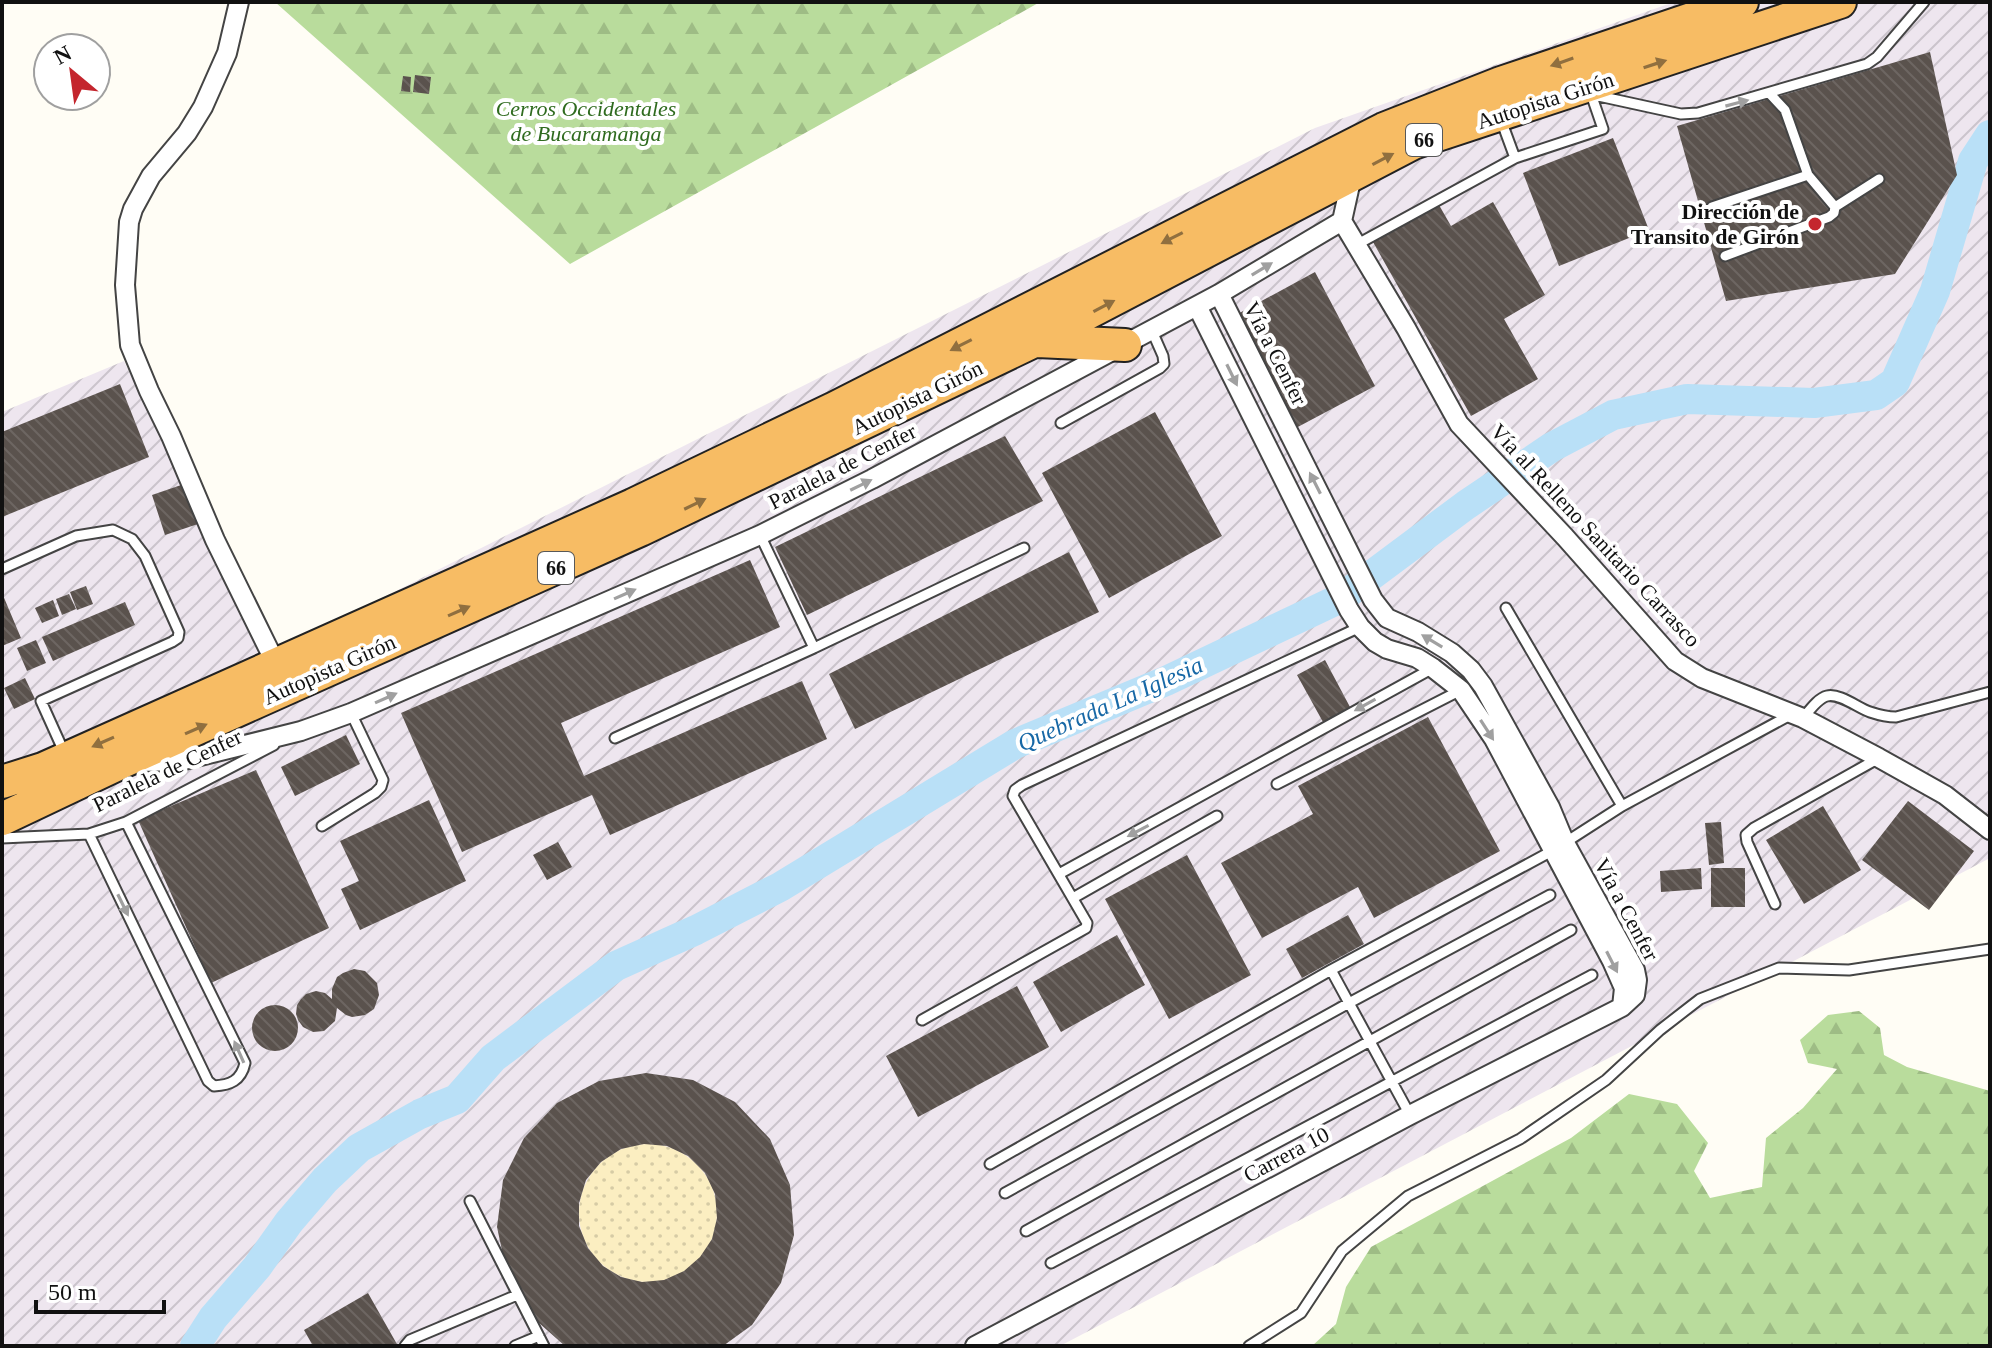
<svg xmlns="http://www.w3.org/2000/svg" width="1992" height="1348" viewBox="0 0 1992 1348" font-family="Georgia,serif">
	<defs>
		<pattern id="industrial-furrows" width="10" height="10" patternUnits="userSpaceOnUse" patternTransform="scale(2)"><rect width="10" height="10" fill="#eee6ef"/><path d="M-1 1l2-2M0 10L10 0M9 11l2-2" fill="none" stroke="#cbc4cc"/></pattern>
		<pattern id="forest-firs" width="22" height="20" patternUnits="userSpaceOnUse" patternTransform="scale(2)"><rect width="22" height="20" fill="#b9dc9c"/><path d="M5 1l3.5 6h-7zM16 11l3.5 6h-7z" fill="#9ebc85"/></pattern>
		<pattern id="sand-dots" width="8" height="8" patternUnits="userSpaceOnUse" patternTransform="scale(2)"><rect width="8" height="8" fill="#fbeec1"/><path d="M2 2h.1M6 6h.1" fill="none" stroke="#d6cba5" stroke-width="1.8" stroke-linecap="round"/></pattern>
		<pattern id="building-back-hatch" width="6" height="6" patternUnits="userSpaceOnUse" patternTransform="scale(2)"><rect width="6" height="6" fill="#5a524d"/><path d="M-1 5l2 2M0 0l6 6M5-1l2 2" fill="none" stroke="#6d6662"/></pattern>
	</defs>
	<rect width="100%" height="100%" fill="#fffdf5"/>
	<!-- industrial -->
	<path fill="url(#industrial-furrows)" d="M1674,2H1990V858L1060,1346H2V412L124,361L265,657L1315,128Z"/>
	<!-- forest -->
	<path fill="url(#forest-firs)" d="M275,2H1040L570,264Z
		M1859,1011L1880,1028L1884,1055L1907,1067L1990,1091V1346H1312L1336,1324L1346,1287L1371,1247L1571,1138L1629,1094L1677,1104L1708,1143L1694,1171L1710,1198L1762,1187L1766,1138L1803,1108L1837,1069L1808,1063L1800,1040L1828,1015Z"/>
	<!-- sand -->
	<path fill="url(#sand-dots)" d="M579 1213a69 69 0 1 1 138 0a69 69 0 1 1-138 0Z"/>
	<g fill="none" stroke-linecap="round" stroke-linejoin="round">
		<!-- river -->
		<path stroke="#b9e0f7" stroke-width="30" d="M195,1346L213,1318L257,1267L289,1222L325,1180L359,1148L420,1114L457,1099L493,1058L616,966L696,930L780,887L1015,744L1166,681L1341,598L1466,505L1552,447L1613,415L1687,399L1814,403L1876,395L1895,382L1935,291L1973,161L1990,135"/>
	</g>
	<!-- building -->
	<path fill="url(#building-back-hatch)" fill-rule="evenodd" d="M1930,52L1957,175L1895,274L1726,301L1677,126Z
		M415,75L431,77L429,94L413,92Z
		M403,76L411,77L410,92L401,91Z
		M1613,138L1649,230L1559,266L1523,173Z
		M1493,202L1545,295L1504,319L1538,379L1471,416L1373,242L1439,205L1451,226Z
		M1315,272L1375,386L1294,429L1234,316Z
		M120,384L149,457L2,517V432Z
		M1155,412L1222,536L1109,598L1042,473Z
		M1005,436L1043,501L807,615L775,547Z
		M187,483L204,522L165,535L152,495Z
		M1069,552L1099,612L855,729L829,674Z
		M750,560L780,627L561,723L584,776L802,681L827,739L610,835L592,795L462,852L401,713Z
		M86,586L93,604L77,610L70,592Z
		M2,593L21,638L2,646Z
		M69,594L76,609L62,615L56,599Z
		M53,600L59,616L42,623L35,608Z
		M125,602L135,625L53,661L42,637Z
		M36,640L46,663L27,671L17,648Z
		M1325,660L1350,707L1323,722L1297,675Z
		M25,678L35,699L14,709L4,688Z
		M1428,717L1500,851L1374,918L1358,887L1262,938L1221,863L1313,814L1298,786Z
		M346,735L360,764L295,796L281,767Z
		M256,770L329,928L211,983L138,820Z
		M429,800L466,881L360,930L341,889L359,881L340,841Z
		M1908,801L1974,851L1929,910L1862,860Z
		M1823,806L1861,870L1804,904L1766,840Z
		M1721,822L1724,863L1709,865L1705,823Z
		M558,842L572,867L547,880L533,855Z
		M1187,855L1251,975L1169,1019L1105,899Z
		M1701,868L1702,889L1661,892L1660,871Z
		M1711,868H1745V907H1711Z
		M1348,915L1364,944L1302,978L1286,949Z
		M1117,935L1145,985L1061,1032L1033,982Z
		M354,969L365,971L377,983L379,995L374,1009L365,1015L352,1017L346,1015L337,1008L335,1021L324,1031L313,1032L303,1027L298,1020L296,1014L297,1005L301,999L306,994L316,991L325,993L332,999V989L337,977L343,973Z
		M1017,986L1049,1047L918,1117L886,1056Z
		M252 1028a23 23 0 1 1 46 0a23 23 0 1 1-46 0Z
		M646,1073L693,1080L735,1102L770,1139L790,1185L794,1235L781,1283L752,1325L723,1346H565L530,1315L507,1274L497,1227L503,1180L524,1138L557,1103L599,1081ZM644,1144L667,1146L688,1156L705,1173L715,1194L717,1218L712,1239L700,1257L684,1271L664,1280L642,1282L621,1277L603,1266L588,1248L579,1226V1203L586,1180L601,1162L621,1149Z
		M368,1293L398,1346H313L304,1330Z"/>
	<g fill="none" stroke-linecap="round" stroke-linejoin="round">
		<defs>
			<path id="service" d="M1594,95L1681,114L1698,113L1867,64L1877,57L1924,2
				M1501,120L1515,158
				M1712,207L1808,175
				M1835,207L1879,179
				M1356,245L1515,158L1603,129L1591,94
				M1725,256L1829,217L1834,213L1835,207L1808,175L1785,110L1770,94
				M1061,423L1160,368L1164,364L1163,356L1152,331
				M2,569L76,536L113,530L132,539L145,556L179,632L178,638L172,642L41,701L64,752
				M1506,608L1622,806
				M814,648L1024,548
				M1803,718C1809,711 1818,698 1827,696C1840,693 1858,708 1870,712C1879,715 1887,717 1896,717L1990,692
				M615,738L814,648L760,535
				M1277,784L1461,690
				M322,826L375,793L381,787L383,780L351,713
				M89,834L208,1081L214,1086C230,1085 241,1081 245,1063L126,822
				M2,838L89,834L126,822L274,745
				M1059,874L1433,668
				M1073,898L1217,816
				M1775,904L1747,842L1746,835L1754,828L1879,758
				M1331,970L1410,1115
				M922,1020L1086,928L1087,923L1013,796L1015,790L1022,785L1360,627
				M990,1164L1331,970L1552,851L1622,806L1792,714
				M1005,1193L1349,1003L1550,895
				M470,1201L544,1346
				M1026,1231L1571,930
				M1051,1263L1592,975
				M405,1346L410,1340L517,1295
				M515,1346L539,1336
				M1249,1346L1301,1313L1342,1251L1408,1196L1520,1139L1606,1080L1660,1030L1700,999L1779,968L1849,970L1990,949"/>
			<path id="minor" d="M239,2L227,53L203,107L187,133L151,176L133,209L129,222L125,285L130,345L149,391L171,436L215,540L276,664
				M1342,221L1406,328L1459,424L1565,537L1675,661L1702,678L1803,718L1879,758L1945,795L1990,830
				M1197,306L1349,610L1360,627L1375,642L1387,649L1417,658L1433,668L1461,690L1494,739L1612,961L1624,988L1622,1007
				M138,762L180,761L301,731L351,713L760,535L872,479L1219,294L1342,221L1352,176
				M975,1346L1410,1115L1622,1007L1635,995L1637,980L1635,970L1565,843L1550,807L1483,686L1471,670L1452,653L1418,632L1387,618L1373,600L1219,294"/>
			<path id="trunk" d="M1037,341L1125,345
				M2,782L43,769L633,505L833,409L1384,129L1501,83L1742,2
				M2,819L122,762L640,530L1034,341L1413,143L1840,2"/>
		</defs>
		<!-- service casing -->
		<use href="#service" stroke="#444" stroke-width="13"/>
		<!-- minor casing -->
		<use href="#minor" stroke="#444" stroke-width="22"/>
		<!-- trunk casing -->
		<use href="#trunk" stroke="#222" stroke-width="36"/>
		<!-- service -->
		<use href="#service" stroke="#fff" stroke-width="9"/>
		<!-- minor -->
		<use href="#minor" stroke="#fff" stroke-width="18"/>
		<!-- trunk -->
		<use href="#trunk" stroke="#f7bc64" stroke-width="32"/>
	</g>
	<!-- one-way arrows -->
	<defs><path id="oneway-solid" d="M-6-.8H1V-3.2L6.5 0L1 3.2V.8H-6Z" transform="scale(2)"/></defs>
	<g fill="#906f3f">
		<use href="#oneway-solid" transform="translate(1562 62) rotate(161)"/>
		<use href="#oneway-solid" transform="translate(1655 64) rotate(-18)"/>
		<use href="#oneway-solid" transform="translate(1383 159) rotate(-28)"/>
		<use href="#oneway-solid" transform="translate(1172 238) rotate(153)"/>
		<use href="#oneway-solid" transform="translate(1104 306) rotate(-28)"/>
		<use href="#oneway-solid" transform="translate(961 345) rotate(153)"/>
		<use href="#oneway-solid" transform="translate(695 504) rotate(-26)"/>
		<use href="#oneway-solid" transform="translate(459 611) rotate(-24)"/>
		<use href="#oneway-solid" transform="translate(196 729) rotate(-24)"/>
		<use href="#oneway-solid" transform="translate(103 742) rotate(156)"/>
	</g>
	<g fill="#a0a0a0">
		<use href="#oneway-solid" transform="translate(1737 103) rotate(-15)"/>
		<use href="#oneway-solid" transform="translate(1262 269) rotate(-31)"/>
		<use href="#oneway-solid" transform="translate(1232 375) rotate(64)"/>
		<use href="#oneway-solid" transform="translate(1315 483) rotate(-117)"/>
		<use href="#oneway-solid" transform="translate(861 485) rotate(-26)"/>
		<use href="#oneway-solid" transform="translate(625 594) rotate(-24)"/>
		<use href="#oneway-solid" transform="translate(1432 641) rotate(-149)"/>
		<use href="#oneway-solid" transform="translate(386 698) rotate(-24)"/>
		<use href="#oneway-solid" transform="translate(1365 705) rotate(151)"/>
		<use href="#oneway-solid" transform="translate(1487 730) rotate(57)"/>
		<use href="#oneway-solid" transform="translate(1138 831) rotate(152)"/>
		<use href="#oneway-solid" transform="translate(123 905) rotate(64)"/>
		<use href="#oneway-solid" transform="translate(1612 962) rotate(63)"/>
		<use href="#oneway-solid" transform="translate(239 1052) rotate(-114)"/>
	</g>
	<!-- markers -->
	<circle fill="#c4262e" stroke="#fff" stroke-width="3" cx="1815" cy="224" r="8"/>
	<g text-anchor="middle" stroke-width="8" stroke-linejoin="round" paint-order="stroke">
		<!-- shield labels -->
		<g fill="#fff" stroke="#585858" stroke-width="2">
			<rect x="1406" y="124" width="36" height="32" rx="6"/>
			<rect x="538" y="552" width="36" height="32" rx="6"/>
		</g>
		<g font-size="20" font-weight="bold" fill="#111">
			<text x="1424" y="147">66</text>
			<text x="556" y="575">66</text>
		</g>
		<!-- street labels -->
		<g font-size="22" fill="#111" stroke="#fff">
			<text transform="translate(1545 100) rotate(-18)" y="8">Autopista Girón</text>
			<text transform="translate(1276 353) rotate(63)" y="8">Vía a Cenfer</text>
			<text transform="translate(917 397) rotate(-26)" y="8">Autopista Girón</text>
			<text transform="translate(842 466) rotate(-27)" y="8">Paralela de Cenfer</text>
			<text transform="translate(1596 535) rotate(47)" y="8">Vía al Relleno Sanitario Carrasco</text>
			<text transform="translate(329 669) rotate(-24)" y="8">Autopista Girón</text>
			<text transform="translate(167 770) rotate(-26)" y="8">Paralela de Cenfer</text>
			<text transform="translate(1627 909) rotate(62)" y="8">Vía a Cenfer</text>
			<text transform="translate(1286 1154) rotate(-28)" y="8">Carrera 10</text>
		</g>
		<!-- park labels -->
		<g font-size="22" font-style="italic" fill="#2f6b1f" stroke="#fff">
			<text x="586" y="116">Cerros Occidentales<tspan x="586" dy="25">de Bucaramanga</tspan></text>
		</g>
		<!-- poi labels -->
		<g font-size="22" font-weight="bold" fill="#111" stroke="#fff" text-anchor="end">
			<text x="1799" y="219">Dirección de<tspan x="1799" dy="25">Transito de Girón</tspan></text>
		</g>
		<!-- water labels -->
		<g font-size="24" font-style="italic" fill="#1768a6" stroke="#fff">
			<text transform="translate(1110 704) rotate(-24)" y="8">Quebrada La Iglesia</text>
		</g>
	</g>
	<!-- border -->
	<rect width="1992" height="1348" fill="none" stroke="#111111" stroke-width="8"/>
	<!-- north arrow -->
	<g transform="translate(72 72) rotate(331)"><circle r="38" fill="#ffffff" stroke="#a0a0a0" stroke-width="2"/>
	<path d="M0-6L14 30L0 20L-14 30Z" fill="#c4262e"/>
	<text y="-12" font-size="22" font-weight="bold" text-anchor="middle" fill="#111111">N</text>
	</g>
	<!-- scale -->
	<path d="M36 1300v12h128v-12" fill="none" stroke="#111111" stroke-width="4"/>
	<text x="48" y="1300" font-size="24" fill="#111111" stroke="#ffffff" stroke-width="6" paint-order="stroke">50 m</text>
</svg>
